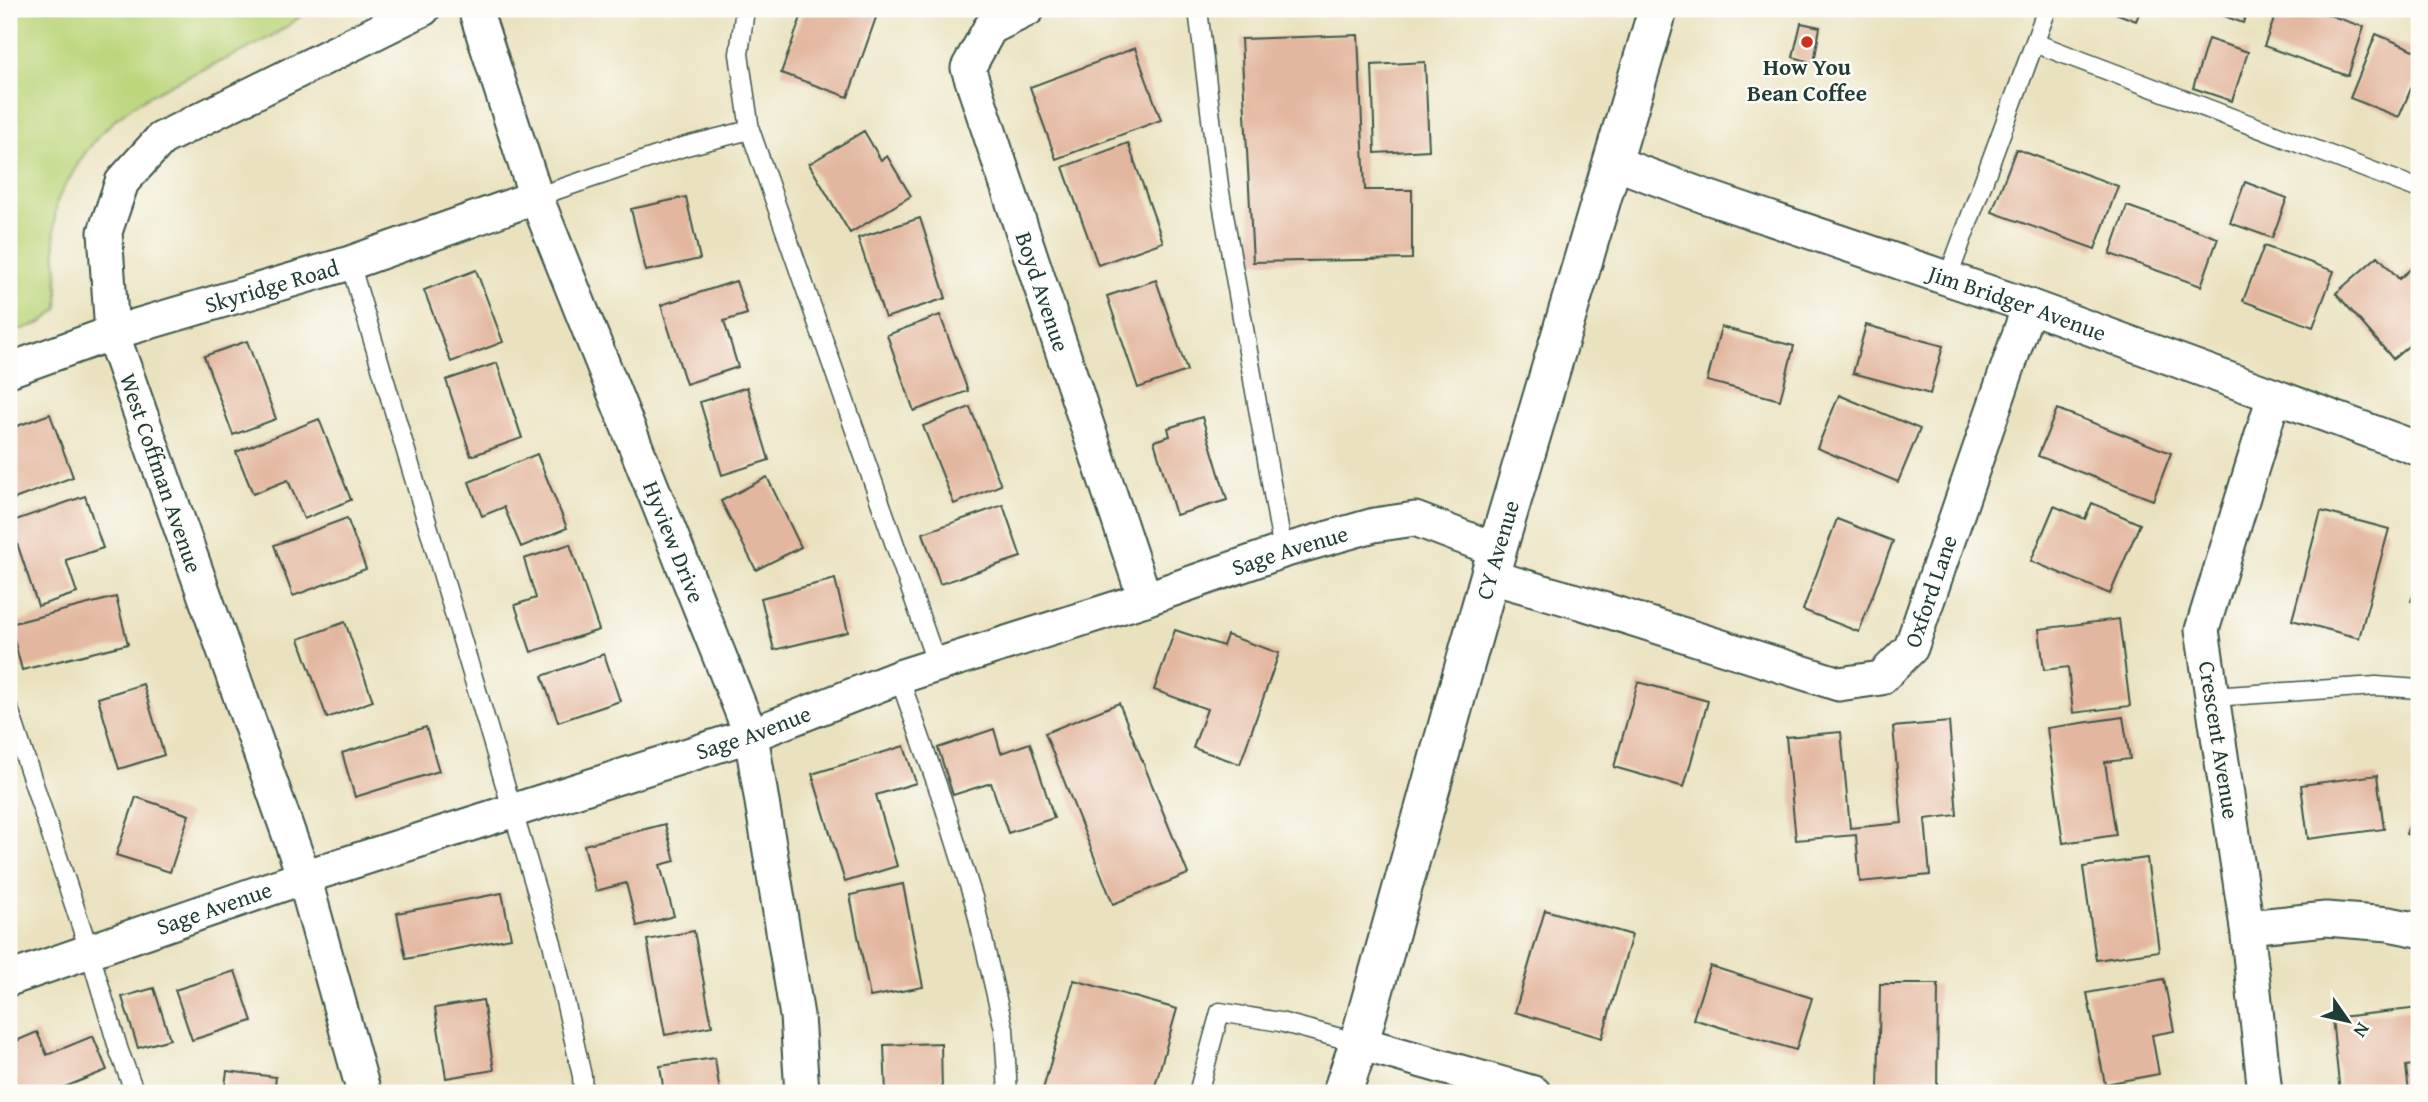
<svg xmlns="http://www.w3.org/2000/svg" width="2428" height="1102" viewBox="0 0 2428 1102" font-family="'Gentium Book Plus',serif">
	<rect width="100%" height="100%" fill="#fdfcf7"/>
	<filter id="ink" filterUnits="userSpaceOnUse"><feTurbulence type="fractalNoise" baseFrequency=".0143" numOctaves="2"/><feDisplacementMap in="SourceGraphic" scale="14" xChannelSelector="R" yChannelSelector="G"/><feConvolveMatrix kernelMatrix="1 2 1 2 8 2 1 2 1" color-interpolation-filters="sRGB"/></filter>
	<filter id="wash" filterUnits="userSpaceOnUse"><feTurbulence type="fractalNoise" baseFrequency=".00686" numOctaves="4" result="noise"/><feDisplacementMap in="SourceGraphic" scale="28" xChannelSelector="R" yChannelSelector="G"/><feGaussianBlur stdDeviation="1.57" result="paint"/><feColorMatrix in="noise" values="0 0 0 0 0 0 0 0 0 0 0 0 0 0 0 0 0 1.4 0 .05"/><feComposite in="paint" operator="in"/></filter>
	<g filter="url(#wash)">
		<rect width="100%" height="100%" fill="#eae2bf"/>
		<!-- green -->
		<path fill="#bbd57a" stroke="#6d8957" stroke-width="2" d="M9,9H309C234,76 130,72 75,169C70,179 60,191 57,202C50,237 60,274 58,309L41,323L9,333Z"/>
		<g id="blocks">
			<!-- building -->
			<path fill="#e3b79f" d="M804,9H879L848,97L781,73Z
				M2105,9H2141L2136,21Z
				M2205,9H2248L2243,23Z
				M2278,9H2312L2364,27L2348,76L2264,46Z
				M1801,23L1820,27L1814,63L1793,57Z
				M2376,34L2419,52V79L2416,77L2399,117L2350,98Z
				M1358,35L1365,190H1412V259L1253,262L1241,39Z
				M2208,39L2248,52L2232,101L2193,88Z
				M1135,48L1161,120L1056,159L1030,87Z
				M1425,62L1429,150L1375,153L1372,65Z
				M864,131L881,160L887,156L911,196L850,233L809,164Z
				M1128,143L1163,242L1098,265L1063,167Z
				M2016,149L2118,186L2095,249L1992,212Z
				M2245,182L2287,198L2272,238L2230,223Z
				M686,197L700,259L646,271L631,209Z
				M2127,206L2218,238L2201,286L2110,254Z
				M920,218L946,298L885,318L858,238Z
				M2264,246L2334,271L2313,327L2243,301Z
				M2378,256L2399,279L2414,266L2419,272V337L2393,359L2336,293Z
				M476,270L503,342L451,362L424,290Z
				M1156,280L1187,371L1138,388L1107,296Z
				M736,281L747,314L724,321L738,367L686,384L661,305Z
				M940,315L968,391L914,411L887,335Z
				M1866,325L1943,346L1930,394L1853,373Z
				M1721,327L1794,346L1780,400L1707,381Z
				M247,341L276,419L233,435L204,356Z
				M497,363L522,438L471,456L446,380Z
				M747,387L769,460L722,475L700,402Z
				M1839,395L1920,429L1898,482L1817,448Z
				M970,407L1001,485L954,504L923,426Z
				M2057,409L2171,453L2153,500L2038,456Z
				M50,414L73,477L9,501V429Z
				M1202,417L1227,500L1176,515L1154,441L1170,436L1168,428Z
				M319,419L351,500L304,519L288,480L253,494L236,452Z
				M537,454L567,528L521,547L504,507L482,516L469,482Z
				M767,477L801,547L756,570L721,501Z
				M85,496L103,548L66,560L77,593L38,606L10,522Z
				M2092,503L2140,524L2110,594L2031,561L2054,506L2085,519Z
				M1003,505L1021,557L940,584L923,533Z
				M2321,511L2389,529L2359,638L2292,620Z
				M347,518L366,569L293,596L274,545Z
				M1837,519L1893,541L1859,632L1803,610Z
				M570,544L599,630L531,652L515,605L536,598L524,559Z
				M835,579L848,632L774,650L761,598Z
				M2419,579V604L2411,601Z
				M116,597L128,644L22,670L10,624Z
				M2119,619L2130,706L2073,713L2068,667L2044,670L2039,629Z
				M345,622L373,701L327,718L299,639Z
				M1175,630L1223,646L1227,635L1279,653L1240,764L1193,748L1207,709L1154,690Z
				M604,654L620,701L558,722L542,676Z
				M1638,682L1708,701L1684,787L1614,767Z
				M143,684L164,755L119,769L98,698Z
				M1119,703L1188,874L1113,904L1045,733Z
				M2123,717L2130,759L2105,762L2116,835L2063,843L2047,728Z
				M1949,722L1957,815L1925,819L1930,875L1860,882L1856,835L1796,840L1786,737L1841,732L1850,828L1902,823L1893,727Z
				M426,727L439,771L355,797L342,753Z
				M994,729L1001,753L1030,743L1054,818L1008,833L991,783L953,795L938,748Z
				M904,746L916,783L876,795L897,866L845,882L812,774Z
				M2377,775L2384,829L2308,839L2301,785Z
				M136,797L189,815L170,872L116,855Z
				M2419,799V839L2406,834Z
				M665,824L675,861L660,865L674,916L637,926L626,883L596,891L584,845Z
				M2147,858L2159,951L2096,960L2083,867Z
				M903,884L923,987L870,997L850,895Z
				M502,893L511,938L406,959L397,913Z
				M1545,910L1632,935L1602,1038L1515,1012Z
				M694,931L712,1026L665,1035L647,940Z
				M1710,966L1812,998L1796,1050L1693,1019Z
				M235,971L252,1021L192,1040L175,990Z
				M2164,979L2174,1031L2152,1035L2159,1074L2105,1084L2087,993Z
				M1074,980L1177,1009L1153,1093H1042Z
				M1880,984H1938L1937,1093H1878Z
				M154,988L170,1039L138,1048L122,997Z
				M483,1000L494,1070L446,1078L435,1008Z
				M2419,1008V1064L2406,1066L2409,1093H2340L2332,1018Z
				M37,1032L47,1055L93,1036L107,1070L50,1093H9V1044Z
				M941,1043L942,1093H886L884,1045Z
				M715,1058L720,1093H664L660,1066Z
				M227,1071L276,1077L274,1093H224Z"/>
		</g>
	</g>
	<g filter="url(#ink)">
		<use href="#blocks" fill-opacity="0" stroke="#3d5649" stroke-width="2"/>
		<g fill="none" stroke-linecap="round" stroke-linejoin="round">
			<defs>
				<path id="lane" d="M745,9L739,54L750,130L937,665
					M1198,9L1219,186L1283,551
					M2035,43L2419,189
					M536,197L686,146L750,130
					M350,263L552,943L582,1076L583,1093
					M1947,280L2047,9
					M899,677L942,799L974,901L1004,1029L1008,1093
					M2212,697L2376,686L2419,689
					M9,709L89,950L119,1051L135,1093
					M1198,1093L1220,1012L1280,1022L1359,1043"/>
				<g id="street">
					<path id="s1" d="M475,9L536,197L751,735L797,1016L802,1093"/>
					<path id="s2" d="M1028,9L990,28L968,68L1145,599"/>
					<path id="s3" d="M1612,162L1704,196L2029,306L2419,449"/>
					<path id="s4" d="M9,370L112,333L350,263L536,197"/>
					<path id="s5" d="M1491,577L1583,603L1839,684L1881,678L1911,648L2029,306"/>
					<path d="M2247,927L2326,919L2389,924L2419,930"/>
					<path id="s6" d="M9,979L304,877L751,735L899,677L1145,599L1283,551L1374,525L1415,519L1497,550"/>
					<path d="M1359,1043L1534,1093"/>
					<path d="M364,1093L304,877L112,333L105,232L122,182L161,139L423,9"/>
					<path d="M2265,1093L2247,927L2202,630L2274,396"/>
				</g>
				<g id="primary">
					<path id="s7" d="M1342,1093L1359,1043L1497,550L1658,9"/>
				</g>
			</defs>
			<!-- lane casing -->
			<use href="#lane" stroke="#3d5649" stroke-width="21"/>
			<!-- street casing -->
			<use href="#street" stroke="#3d5649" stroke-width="37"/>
			<!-- primary casing -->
			<use href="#primary" stroke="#3d5649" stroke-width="42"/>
			<!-- lane -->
			<use href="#lane" stroke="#fff" stroke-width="18"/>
			<!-- street -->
			<use href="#street" stroke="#fff" stroke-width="33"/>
			<!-- primary -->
			<use href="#primary" stroke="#fff" stroke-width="38"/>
		</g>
	</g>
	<!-- markers -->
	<circle fill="#c8321e" stroke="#fdfcf7" stroke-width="2.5" cx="1807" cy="42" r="7"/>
	<g text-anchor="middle" stroke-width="5" stroke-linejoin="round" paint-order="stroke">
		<!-- poi labels -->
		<g font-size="23" font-weight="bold" fill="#1f3d34" stroke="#fdfcf7">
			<text x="1807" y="75">How You<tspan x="1807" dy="26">Bean Coffee</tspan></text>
		</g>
		<!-- street labels -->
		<g font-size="23" fill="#1f3d34" stroke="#fdfcf7">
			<text dy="8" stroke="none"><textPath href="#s4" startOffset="276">Skyridge Road</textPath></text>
			<text dy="8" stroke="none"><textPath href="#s2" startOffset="324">Boyd Avenue</textPath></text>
			<text dy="8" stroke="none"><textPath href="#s3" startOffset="429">Jim Bridger Avenue</textPath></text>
			<text transform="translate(161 473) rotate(71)" y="8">West Coffman Avenue</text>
			<text dy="8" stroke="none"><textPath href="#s1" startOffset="569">Hyview Drive</textPath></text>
			<text dy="8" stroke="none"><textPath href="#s7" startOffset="565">CY Avenue</textPath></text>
			<text dy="8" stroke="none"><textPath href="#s6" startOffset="1351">Sage Avenue</textPath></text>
			<text dy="8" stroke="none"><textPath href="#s5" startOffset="509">Oxford Lane</textPath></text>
			<text dy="8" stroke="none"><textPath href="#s6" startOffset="784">Sage Avenue</textPath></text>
			<text transform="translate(2219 740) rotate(81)" y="8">Crescent Avenue</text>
			<text dy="8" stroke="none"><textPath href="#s6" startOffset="217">Sage Avenue</textPath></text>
		</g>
	</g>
	<!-- margin -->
	<rect width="2428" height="1102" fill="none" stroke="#fdfcf7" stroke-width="35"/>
	<!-- north arrow -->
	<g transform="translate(2348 1021) rotate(124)" stroke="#fdfcf7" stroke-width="5" paint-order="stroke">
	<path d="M0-5L12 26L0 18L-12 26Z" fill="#1f3d34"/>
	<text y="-10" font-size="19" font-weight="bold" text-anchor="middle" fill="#1f3d34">N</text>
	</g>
</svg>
